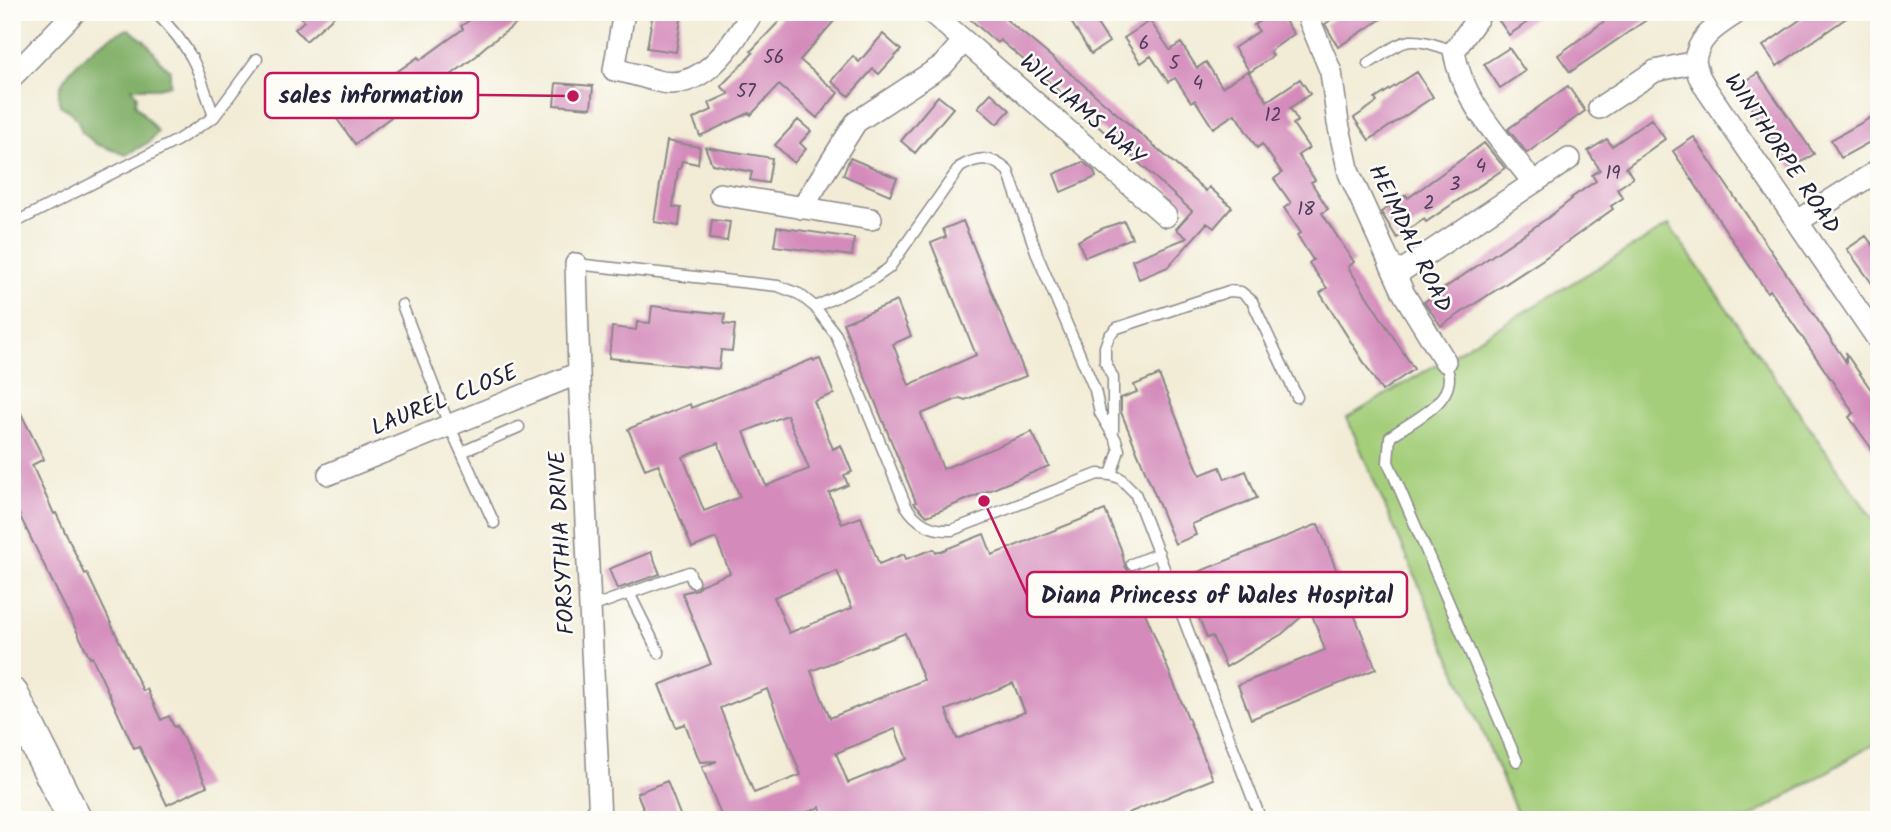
<svg xmlns="http://www.w3.org/2000/svg" width="1891" height="832" viewBox="0 0 1891 832" font-family="Kalam,sans-serif">
	<rect width="100%" height="100%" fill="#fdfcf7"/>
	<filter id="ink" filterUnits="userSpaceOnUse"><feTurbulence type="fractalNoise" baseFrequency=".0143" numOctaves="2"/><feDisplacementMap in="SourceGraphic" scale="14" xChannelSelector="R" yChannelSelector="G"/><feConvolveMatrix kernelMatrix="1 2 1 2 8 2 1 2 1" color-interpolation-filters="sRGB"/></filter>
	<filter id="wash" filterUnits="userSpaceOnUse"><feTurbulence type="fractalNoise" baseFrequency=".00686" numOctaves="4" result="noise"/><feDisplacementMap in="SourceGraphic" scale="28" xChannelSelector="R" yChannelSelector="G"/><feGaussianBlur stdDeviation="1.57" result="paint"/><feColorMatrix in="noise" values="0 0 0 0 0 0 0 0 0 0 0 0 0 0 0 0 0 1.4 0 .05"/><feComposite in="paint" operator="in"/></filter>
	<g filter="url(#wash)">
		<rect width="100%" height="100%" fill="#f2ecd6"/>
		<!-- green -->
		<path fill="#a4ce7a" stroke="#63785a" stroke-width="2" d="M1669,225L1879,528V741L1746,820H1520L1347,418Z"/>
		<!-- forest -->
		<path fill="#83b16a" stroke="#526a52" stroke-width="2" d="M129,29L148,44L160,61L170,70V85L158,88H132L137,96L135,104L158,132L149,142L126,155L96,144L82,132L78,121L71,112L60,105C59,101 58,97 59,93C62,70 107,34 129,29Z"/>
		<g id="blocks">
			<!-- building -->
			<path fill="#d48bbb" fill-rule="evenodd" d="M297,12H339L306,41L295,29L304,21Z
				M488,12H512L519,22L486,46L478,53L479,54L439,84L437,81L402,105L394,112L395,114L355,144L337,119L379,89L377,86L418,57L420,60L463,29L461,26L476,16L478,19Z
				M653,12H682L676,52L647,48Z
				M788,12H842L800,60L838,93L817,118L779,85L751,115L749,113L700,136L693,119L712,110L709,103L729,94L721,86L753,53L751,51Z
				M962,12H997L1055,60L1206,191L1209,187L1232,207L1214,228L1207,223L1168,267L1139,279L1132,260L1187,238L1176,229L1192,211L1038,72L1000,40L997,43Z
				M1065,12H1089L1109,42L1091,54Z
				M1273,12H1279L1294,34L1270,51L1273,56L1250,72L1234,48L1259,31L1254,25Z
				M1343,12H1392L1338,47L1325,24Z
				M1493,12H1542L1509,35Z
				M1617,12H1658L1570,72L1558,55Z
				M1811,12H1855L1777,66L1763,46Z
				M1150,21L1170,50L1181,43L1197,68L1206,62L1222,87L1248,71L1267,101L1300,79L1310,94L1290,108L1298,121L1293,124L1309,148L1298,155L1315,180L1311,182L1328,209L1322,213L1354,262L1348,267L1414,369L1382,391L1320,293L1327,288L1309,263L1313,260L1297,235L1301,233L1284,208L1291,203L1274,179L1282,173L1262,144L1257,148L1235,114L1213,128L1195,100L1191,102L1175,78L1168,82L1151,56L1141,63L1124,38Z
				M883,34L901,50L879,74L873,69L849,96L831,81L853,56L859,62Z
				M1509,48L1525,71L1500,88L1484,64Z
				M1417,72L1433,97L1369,140L1354,118L1377,102L1375,99Z
				M1758,73L1814,154L1792,168L1737,87Z
				M556,83L593,86L591,108L554,105Z
				M1568,86L1585,111L1527,153L1508,129Z
				M991,93L1010,110L997,124L978,107Z
				M938,96L953,108L915,153L901,141Z
				M1879,113V137L1841,158L1831,140Z
				M1651,119L1665,139L1626,167L1633,178L1617,189L1623,198L1611,206L1613,209L1542,260L1441,326L1424,302L1549,217L1572,199L1571,198L1596,181L1592,175L1600,170L1588,151L1607,139L1612,146Z
				M798,120L811,131L800,143L806,149L794,163L775,145Z
				M1694,137L1846,362V354L1879,401V459L1849,417L1854,413L1770,290L1767,292L1673,151Z
				M667,141L700,147L698,164L682,161L680,169H678L673,207L681,208L679,226L654,222Z
				M1484,143L1505,168L1426,222L1424,219L1397,238L1381,212L1406,195L1408,198Z
				M705,147L772,158L768,183L750,180L752,172L712,164Z
				M850,158L897,178L890,195L843,175Z
				M1083,162L1094,171L1096,177L1061,192L1054,174Z
				M712,220L730,222L727,241L710,239Z
				M963,221L1026,376L965,400L960,398L921,414L943,469L1032,432L1049,466L927,516L914,503L916,502L843,323L897,301L911,336L893,344L909,385L976,355L931,243L946,237L943,229Z
				M1124,221L1132,238L1085,257L1078,241L1101,229Z
				M777,227L854,238L852,256L774,246Z
				M1866,236L1879,254V293L1847,249Z
				M652,306L725,314L724,324L735,325L732,351L721,350L719,369L609,358L612,327L636,330L637,322L650,323Z
				M813,359L814,361L820,359L834,394L814,401L833,449L841,445L852,472L844,475L848,485L829,493L842,524L861,517L879,564L904,554L906,559L934,549L936,553L984,534L992,555L1105,510L1121,549L1125,566L1128,571L1213,779L1128,813L1131,820H825L820,807L788,820H723L702,767L717,761L700,762L685,724L676,727L659,685L711,664L682,593L697,589L700,585L730,573L716,538L692,548L658,464L645,469L628,429L690,404L691,408ZM787,415L809,469L766,486L744,432ZM718,443L740,497L704,511L683,457ZM837,571L852,608L789,633L774,597ZM905,633L924,680L830,718L811,671ZM1013,683L1025,712L957,739L946,710ZM767,689L801,775L754,793L720,708ZM895,729L907,759L848,783L836,753Z
				M1159,375L1200,475L1220,467L1225,479L1246,471L1257,498L1192,524L1196,535L1175,544L1121,412V398L1137,392L1134,385Z
				M12,396L44,459L32,465L54,514L56,513L85,574L87,573L143,691L147,689L161,720L169,716L174,727L177,726L207,786L167,805L139,746L134,748L92,657L90,658L12,500Z
				M1318,524L1376,669L1251,719L1238,685L1325,650L1310,609L1282,634L1226,667L1212,636L1207,638L1197,613L1206,609L1193,574Z
				M651,552L660,574L617,589L609,569Z
				M667,781L682,820H648L637,793Z"/>
		</g>
	</g>
	<g filter="url(#ink)">
		<use href="#blocks" fill-opacity="0" stroke="#8a8788" stroke-width="2"/>
		<g fill="none" stroke-linecap="round" stroke-linejoin="round">
			<defs>
				<path id="lane" d="M155,12C193,49 198,68 214,117
					M1368,64C1409,37 1406,35 1454,51
					M12,224L176,141L214,117L257,59
					M576,264L778,286L799,294L815,307L836,335L906,506C917,523 931,531 952,530L1098,474L1111,475L1120,478L1135,493L1261,820
					M402,305L449,425L494,523
					M815,307L872,280L889,268L960,167C979,156 991,156 1008,171L1038,257L1095,390L1100,413L1116,440L1119,450L1111,475
					M1445,361C1446,366 1449,373 1449,378C1449,406 1409,422 1390,437L1388,462L1517,761
					M1113,431V378L1105,361V347L1109,336L1117,328L1229,291L1241,292L1252,301L1297,397
					M462,452L519,427
					M1132,564L1159,553
					M629,593L659,653
					M591,607L689,572L693,582
					M572,820L599,809"/>
				<path id="street" d="M624,12L614,70C630,72 642,77 657,81C703,93 731,45 753,12
					M931,12L1166,216
					M1306,12L1331,72L1338,123L1349,173L1404,294L1445,361
					M1479,16L1454,51C1462,102 1503,142 1533,182
					M1695,62L1699,76L1707,90L1879,341
					M12,77L75,12
					M1599,108L1655,71L1695,62C1697,36 1719,25 1738,12
					M720,194L871,219
					M802,208L856,122L943,65L964,41
					M1798,221L1879,170
					M576,264L579,373L600,820
					M1397,274L1569,159
					M329,474L579,373"/>
				<path id="primary" d="M12,695L75,820"/>
			</defs>
			<!-- lane casing -->
			<use href="#lane" stroke="#8a8788" stroke-width="13"/>
			<!-- street casing -->
			<use href="#street" stroke="#8a8788" stroke-width="24"/>
			<!-- primary casing -->
			<use href="#primary" stroke="#8a8788" stroke-width="36"/>
			<!-- lane -->
			<use href="#lane" stroke="#fff" stroke-width="10"/>
			<!-- street -->
			<use href="#street" stroke="#fff" stroke-width="21"/>
			<!-- primary -->
			<use href="#primary" stroke="#fff" stroke-width="33"/>
		</g>
	</g>
	<g text-anchor="middle" stroke-width="5" stroke-linejoin="round" paint-order="stroke">
		<!-- number labels -->
		<g font-size="19" fill="#4e3c5b">
			<text x="1144" y="49">6</text>
			<text x="774" y="63">56</text>
			<text x="1174" y="69">5</text>
			<text x="1198" y="89">4</text>
			<text x="746" y="97">57</text>
			<text x="1273" y="121">12</text>
			<text x="1481" y="172">4</text>
			<text x="1613" y="179">19</text>
			<text x="1455" y="190">3</text>
			<text x="1429" y="209">2</text>
			<text x="1306" y="215">18</text>
		</g>
		<!-- street labels -->
		<g font-size="23" fill="#22223b" stroke="#fdfcf7">
			<text transform="translate(1083 109) rotate(41)" y="8">WILLIAMS WAY</text>
			<text transform="translate(1783 153) rotate(56)" y="8">WINTHORPE ROAD</text>
			<text transform="translate(1411 238) rotate(64)" y="8">HEIMDAL ROAD</text>
			<text transform="translate(444 399) rotate(-22)" y="8">LAUREL CLOSE</text>
			<text transform="translate(561 543) rotate(-93)" y="8">FORSYTHIA DRIVE</text>
		</g>
	</g>
	<!-- callouts -->
	<path fill="none" stroke="#c2185b" stroke-width="2.5" d="M573 96L478 95M984 501L1027 595"/>
	<g fill="#c2185b" stroke="#fdfcf7" stroke-width="2.5">
		<circle cx="573" cy="96" r="7"/>
		<circle cx="984" cy="501" r="7"/>
	</g>
	<g fill="#fdfcf7" stroke="#c2185b" stroke-width="2.5">
		<rect x="265" y="73" width="213" height="45" rx="7"/>
		<rect x="1027" y="572" width="380" height="45" rx="7"/>
	</g>
	<g font-size="24" text-anchor="middle" font-weight="bold" fill="#22223b">
		<text x="371" y="103">sales information</text>
		<text x="1217" y="603">Diana Princess of Wales Hospital</text>
	</g>
	<!-- margin -->
	<rect width="1891" height="832" fill="none" stroke="#fdfcf7" stroke-width="42"/>
</svg>
